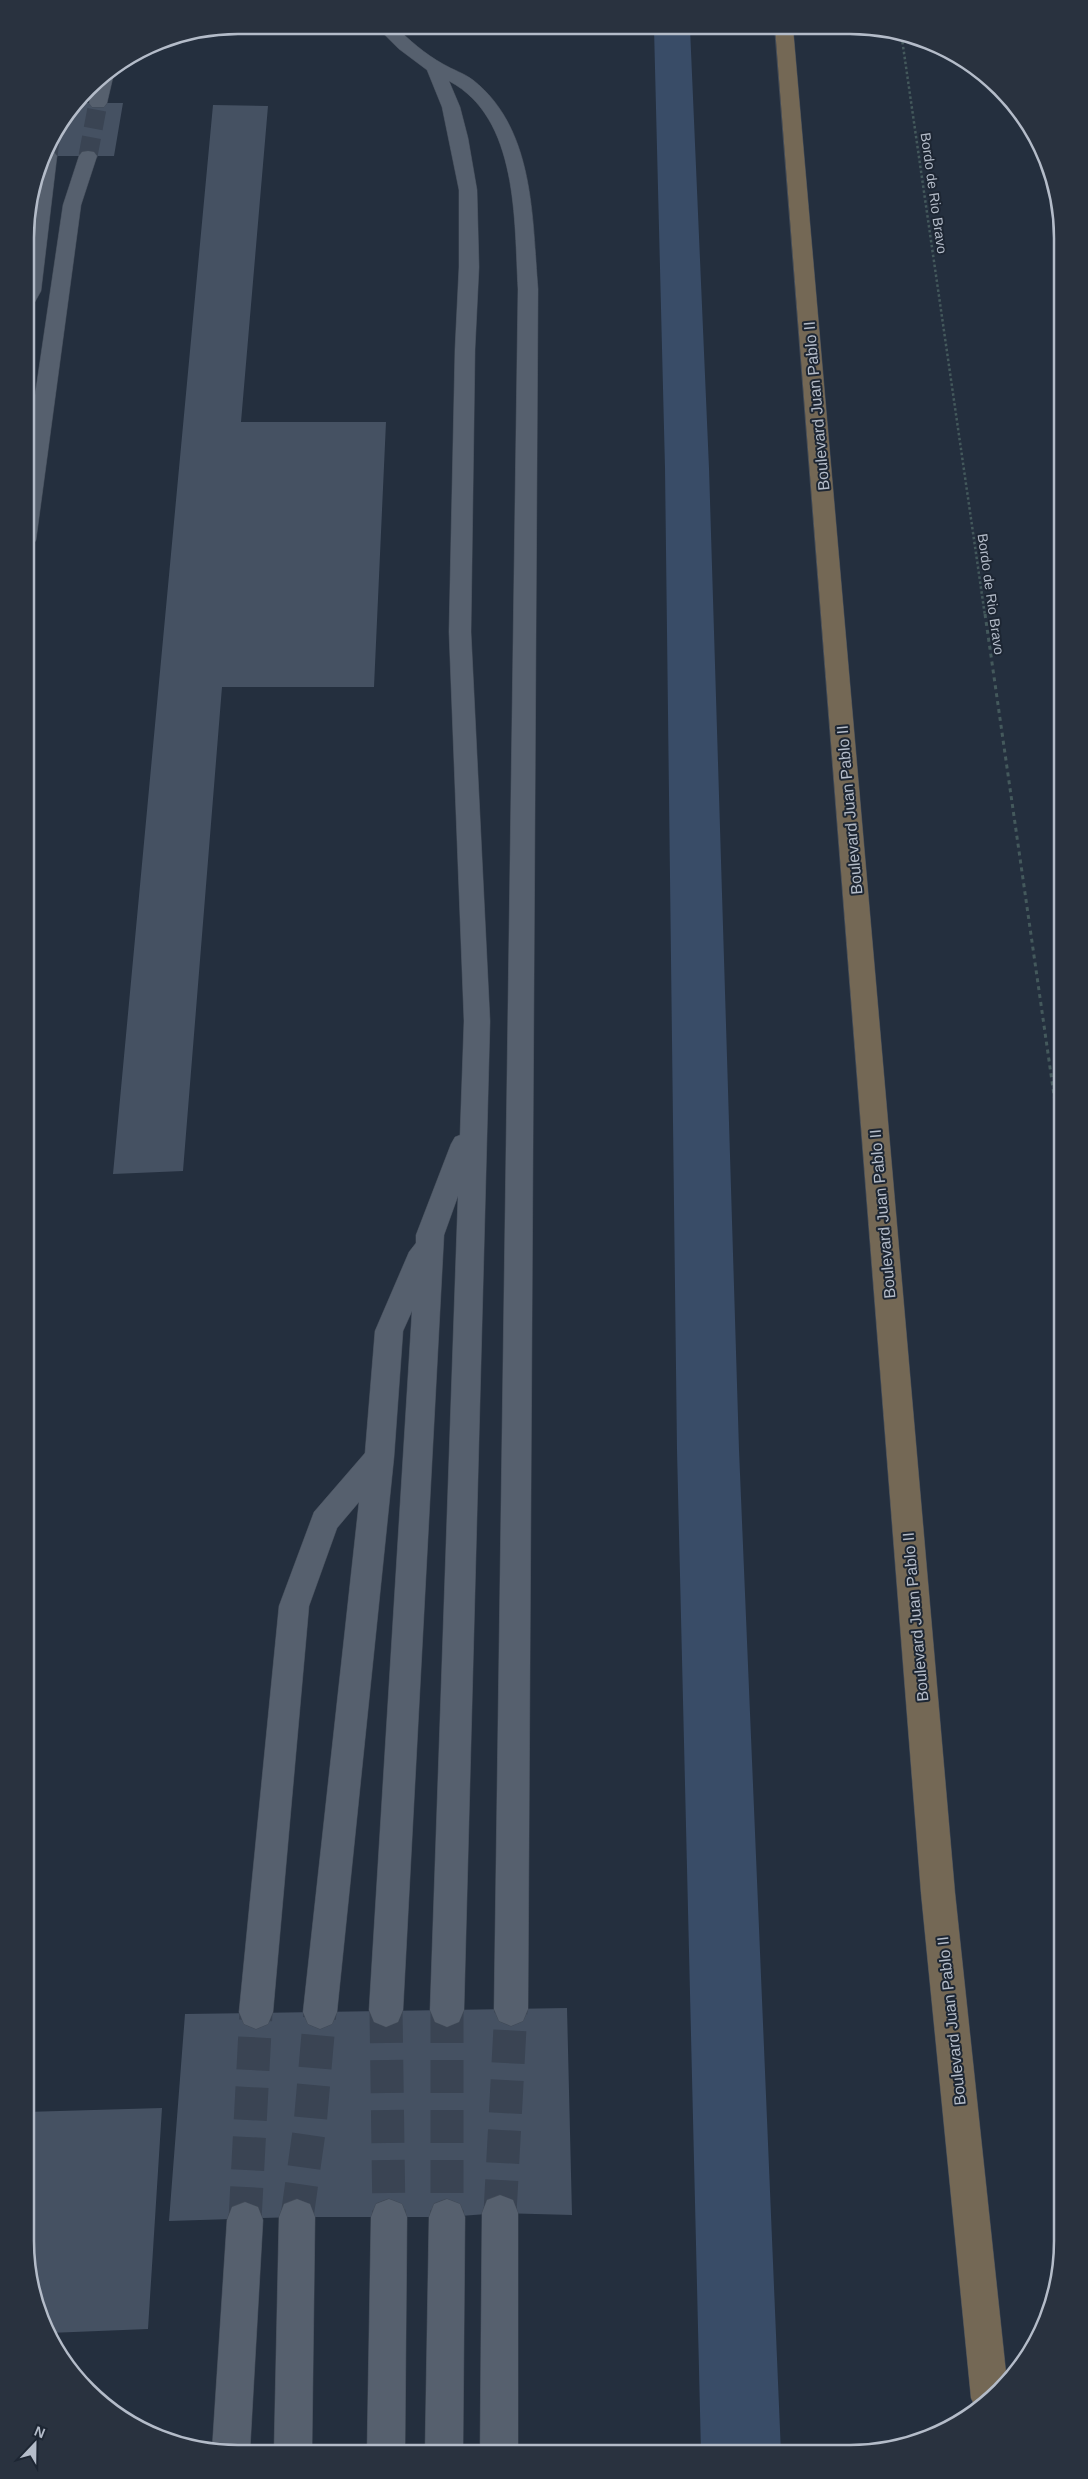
<svg xmlns="http://www.w3.org/2000/svg" width="1088" height="2479" viewBox="0 0 1088 2479" font-family="Helvetica,sans-serif">
	<rect width="100%" height="100%" fill="#242f3e"/>
	<g fill="none" stroke-linecap="round" stroke-linejoin="round">
		<!-- canal -->
		<path fill="#394c67" fill-rule="evenodd" d="M654,28H690L709,468L739,1450L781,2454L701,2453L677,1450L665,468Z"/>
	</g>
	<!-- building -->
	<path fill="#455162" d="M78,103H123L114,156H44L47,143Z
		M213,105L268,106L241,422H386L374,687H222L183,1171L113,1174Z
		M567,2008L572,2215L500,2213L447,2217H297L169,2221L185,2014Z
		M162,2108L148,2329L49,2333L32,2297L25,2241V2112Z"/>
	<g fill="none" stroke-linecap="round" stroke-linejoin="round">
		<!-- major-tunnel-far1 -->
		<path stroke="#3a4453" stroke-width="19" stroke-dasharray="19 9" stroke-linecap="butt" d="M48,156L50,140
			M88,156L98,103"/>
		<!-- major-tunnel -->
		<path stroke="#3a4453" stroke-width="33" stroke-dasharray="33 17" stroke-linecap="butt" d="M386,2010L389,2217
			M447,2010V2217
			M500,2213L511,2009
			M297,2217L310,2125L320,2012
			M245,2220L256,2012"/>
		<defs>
			<path id="major" d="M376,26H395C409,40 425,54 443,64C453,70 464,73 473,80C535,129 532,218 538,289L528,2009L523,2021L511,2026L499,2021L494,2009L518,289C514,221 519,118 449,81L460,107L468,138L477,190L479,267L475,349L471,632L490,1021L464,2010L459,2022L447,2027L435,2022L430,2010L458,1196L444,1235L403,2010L398,2022L386,2027L374,2022L369,2010L412,1311L403,1331L394,1457L337,2012L332,2024L320,2029L308,2024L303,2012L359,1502L337,1528L309,1606L273,2012L268,2024L256,2029L244,2024L239,2012L279,1606L314,1512L365,1453L375,1331L409,1252L416,1243V1235L451,1144L455,1137L460,1135L464,1021L449,632L455,349L459,267V190L442,107L427,70L399,49Z
				M111,69L114,73L107,103L104,107H92L89,103L94,82Z
				M45,151L54,152L57,156L41,291L32,307L25,309C25,255 31,204 45,151Z
				M88,151L94,152L97,156L81,205L36,540L33,545L25,547V463L63,205L79,156L82,152Z
				M500,2195L513,2200L518,2213V2452H480L482,2213L487,2200Z
				M297,2199L310,2204L315,2217L312,2451L274,2450L279,2217L284,2204Z
				M389,2199L402,2204L407,2217L405,2451H367L371,2217L376,2204Z
				M447,2199L460,2204L465,2217L463,2451H425L429,2217L434,2204Z
				M245,2202L258,2207L263,2220L250,2450H212L227,2220L232,2207Z"/>
			<path id="highway" d="M775,28H793L955,1893L1007,2382L977,2411L971,2398L921,1893Z"/>
		</defs>
		<!-- major casing -->
		<use href="#major" stroke="#414a57" stroke-width="1"/>
		<!-- highway casing -->
		<use href="#highway" stroke="#434c59" stroke-width="1"/>
		<!-- path-far1 -->
		<path stroke="#44595c" stroke-width="2.5" stroke-dasharray="2.5 2.5" stroke-linecap="butt" d="M901,32L985,616"/>
		<!-- path -->
		<path stroke="#44595c" stroke-width="3" stroke-dasharray="4 4" stroke-linecap="butt" d="M985,614L1063,1158"/>
		<!-- major -->
		<use href="#major" fill="#56606e" fill-rule="evenodd"/>
		<!-- highway -->
		<use href="#highway" fill="#746855" fill-rule="evenodd"/>
	</g>
	<g text-anchor="middle" stroke-width="4" stroke-linejoin="round" paint-order="stroke">
		<!-- far-street labels -->
		<g font-size="14" fill="#b4bcc9" stroke="#1d2633">
			<text transform="translate(934 193) rotate(82)" y="5">Bordo de Rio Bravo</text>
			<text transform="translate(991 594) rotate(82)" y="5">Bordo de Rio Bravo</text>
		</g>
		<!-- street labels -->
		<g font-size="16" fill="#b4bcc9" stroke="#1d2633">
			<text transform="translate(816 406) rotate(-95)" y="6">Boulevard Juan Pablo II</text>
			<text transform="translate(849 810) rotate(-95)" y="6">Boulevard Juan Pablo II</text>
			<text transform="translate(882 1214) rotate(-95)" y="6">Boulevard Juan Pablo II</text>
			<text transform="translate(915 1617) rotate(-95)" y="6">Boulevard Juan Pablo II</text>
			<text transform="translate(951 2021) rotate(-96)" y="6">Boulevard Juan Pablo II</text>
		</g>
	</g>
	<!-- crop -->
	<path d="M0 0H1088V2479H0ZM238 34H850A204 204 0 0 1 1054 238V2241A204 204 0 0 1 850 2445H238A204 204 0 0 1 34 2241V238A204 204 0 0 1 238 34Z" fill="#29323f" fill-rule="evenodd"/>
	<path fill="none" stroke="#b4bcc9" stroke-width="2.5" d="M238 34H850A204 204 0 0 1 1054 238V2241A204 204 0 0 1 850 2445H238A204 204 0 0 1 34 2241V238A204 204 0 0 1 238 34Z"/>
	<!-- north arrow -->
	<g transform="translate(35 2444) rotate(22)" stroke="#1d2633" stroke-width="4" paint-order="stroke">
	<path d="M0-4L9 19L0 12L-9 19Z" fill="#b4bcc9"/>
	<text y="-8" font-size="14" font-weight="bold" text-anchor="middle" fill="#b4bcc9">N</text>
	</g>
</svg>
